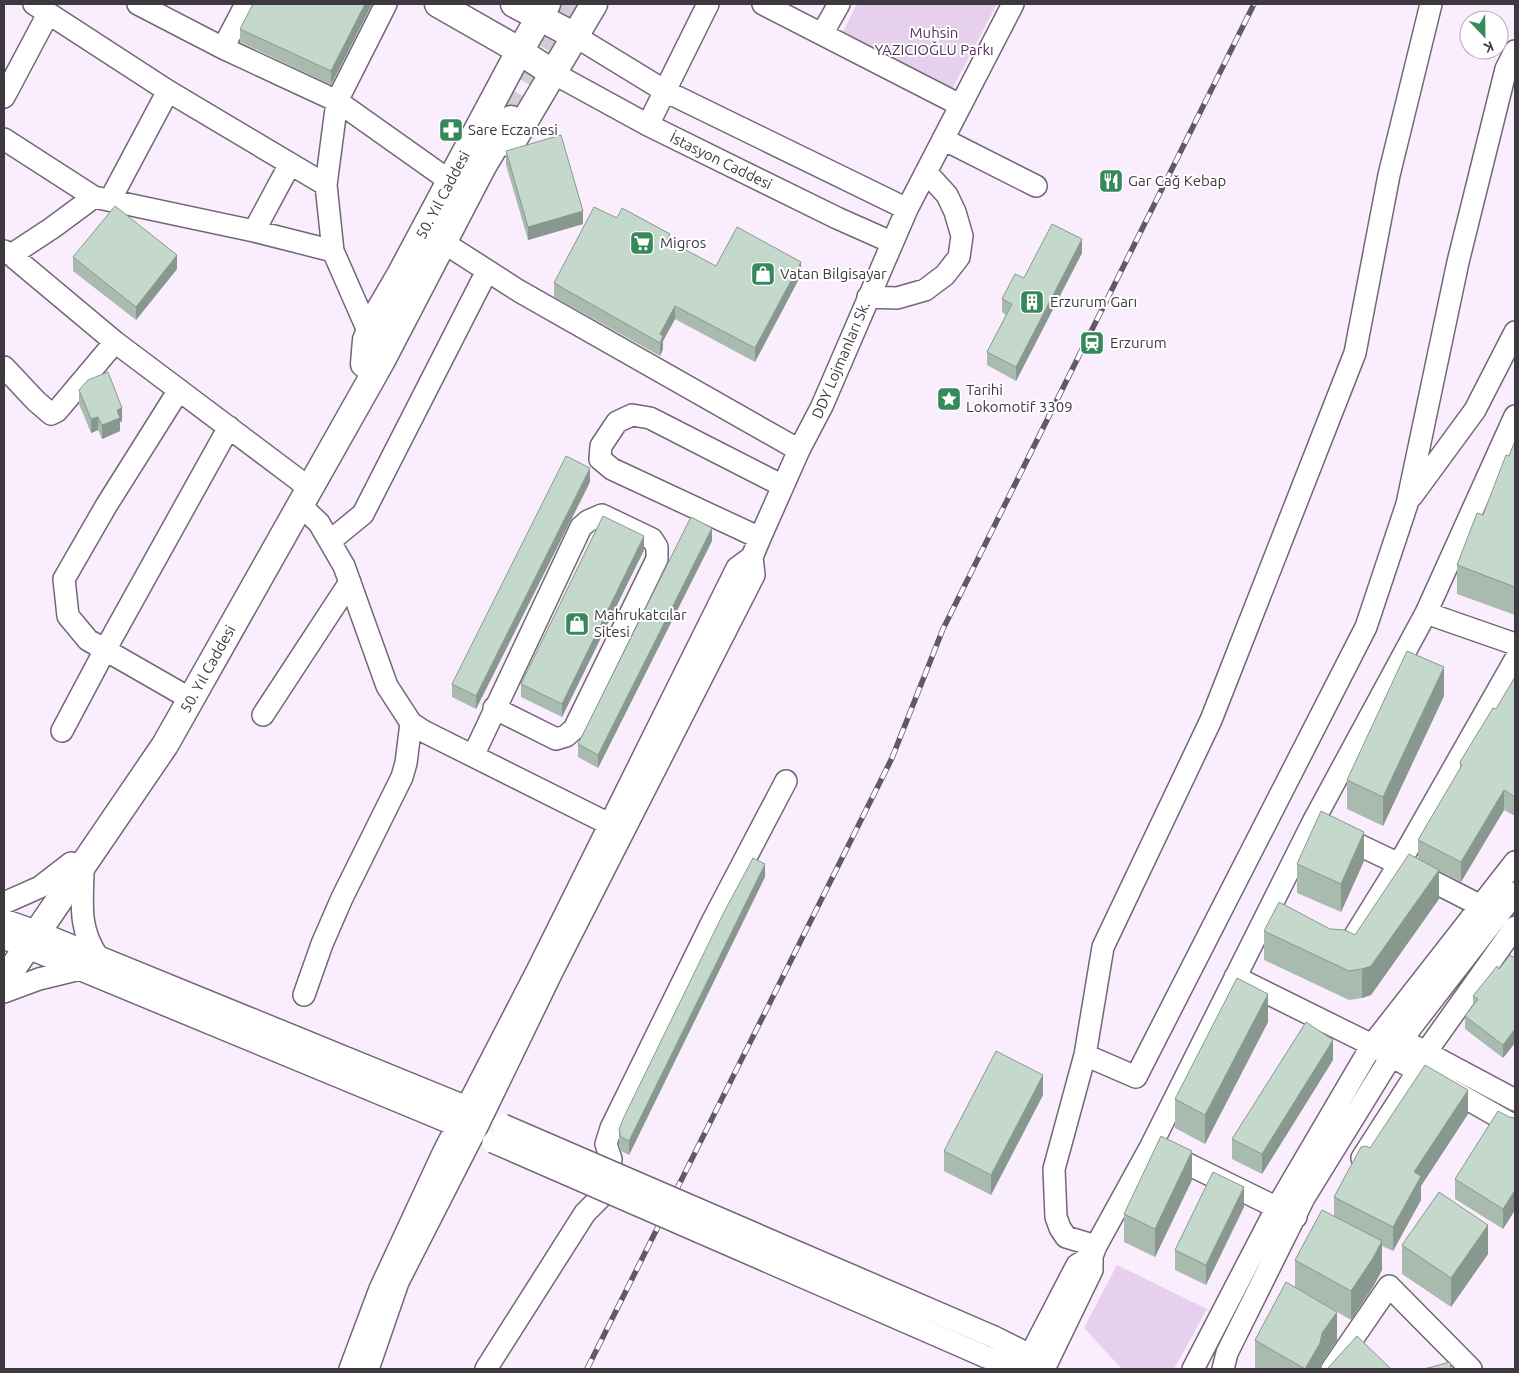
<svg xmlns="http://www.w3.org/2000/svg" width="1519" height="1373" viewBox="0 0 1519 1373" font-family="Ubuntu,sans-serif">
	<rect width="100%" height="100%" fill="#faeefe"/>
	<!-- green -->
	<path fill="#e6d0ed" d="M857,4H997L950,93L841,35Z
		M1117,1265L1207,1309L1174,1369H1122L1084,1328Z"/>
	<g fill="none" stroke-linecap="round" stroke-linejoin="round">
		<!-- major-tunnel -->
		<path stroke="#d4cad8" stroke-width="26" stroke-dasharray="26 13" stroke-linecap="butt" d="M511,119L575,4"/>
		<defs>
			<path id="minor" d="M34,4L168,91L326,185
				M138,4L223,48L337,101L440,174L449,183
				M763,4L960,105
				M822,34L839,4
				M575,36L665,91L907,209
				M223,48L246,4
				M553,73L648,125L837,218L891,242
				M4,97L48,14
				M648,125L708,4
				M4,139L94,197L254,231L333,251
				M943,139L1036,186
				M110,200L168,91
				M254,231L290,164
				M452,248L519,291L799,450
				M4,251L11,255L115,342L300,481
				M11,255L52,228L94,197
				M868,297L897,298L925,290L945,275L959,257L962,236L955,212L947,195L926,172
				M369,333L333,251L326,185L337,101L386,4
				M4,367L36,401L51,414L57,411L115,342
				M179,390L106,506L64,579L68,616L88,640L182,694
				M1412,496L1475,410L1515,332
				M300,505L319,523L344,566L387,686L411,723L425,732L609,824
				M760,538L612,469L600,459L601,446L617,422L632,415L650,418L783,486
				M330,541L363,514L487,271
				M1426,613L1515,644
				M263,715L350,582
				M62,731L105,650L229,427
				M473,756L581,527L588,521L602,515L652,539L657,547V559L574,729L566,736L556,739L494,708
				M1338,835L1399,864L1481,906
				M83,867C83,901 77,927 98,957
				M4,903L40,887L71,863
				M4,920L38,932L479,1112
				M4,938L470,1131
				M1346,945L1352,940L1399,864L1515,660
				M1235,977L1372,1045L1515,1126
				M4,992L39,979L80,969
				M304,995L322,944L342,898L402,777L406,763L411,723
				M1414,1046L1515,1100
				M1426,1052L1515,927
				M1085,1055L1136,1077L1366,627L1407,504L1458,262L1506,69L1515,51
				M1362,1158L1418,1071
				M1296,1217L1151,1146L1313,822L1426,613L1515,416
				M1096,1246L1066,1237L1060,1228L1056,1217L1054,1169L1085,1055L1103,947L1211,720L1355,353L1389,175L1431,4
				M994,1337L1042,1361
				M984,1356L1015,1369
				M350,1369L380,1289L444,1151L537,971L737,568L752,557
				M368,1369L398,1282L474,1133L552,972L754,575L752,557L760,538L799,450L822,406L907,209L1013,4
				M486,1369L585,1213L600,1198L609,1177L611,1159L606,1144L611,1128L712,922L786,781
				M1023,1369L1077,1265L1092,1256
				M1044,1369L1092,1270V1256L1096,1246L1151,1146
				M1193,1369L1277,1207L1372,1045L1515,862
				M1223,1369L1227,1353L1304,1198L1402,1039L1515,893
				M1332,1369L1389,1286L1471,1369"/>
			<path id="major" d="M438,4L508,44L553,73
				M514,4L575,36
				M511,144L594,4
				M364,364L366,340L376,316L400,275L513,63L547,4
				M4,981L165,745L381,362L483,166L511,119"/>
		</defs>
		<!-- minor casing -->
		<use href="#minor" stroke="#736777" stroke-width="24"/>
		<!-- major casing -->
		<use href="#major" stroke="#736777" stroke-width="29"/>
		<!-- minor -->
		<use href="#minor" stroke="#fff" stroke-width="21"/>
		<!-- major -->
		<use href="#major" stroke="#fff" stroke-width="26"/>
		<defs>
			<path id="rail" d="M587,1369L892,758L943,629L1254,4"/>
		</defs>
		<!-- rail casing -->
		<use href="#rail" stroke="#615963" stroke-width="5.5"/>
		<!-- rail -->
		<use href="#rail" stroke="#fff" stroke-width="4" stroke-dasharray="11" stroke-linecap="butt"/>
		<defs>
			<path id="minor-bridge" d="M503,1125L994,1337
				M493,1142L984,1356"/>
		</defs>
		<!-- minor-bridge casing -->
		<use href="#minor-bridge" stroke="#736777" stroke-width="24" stroke-linecap="butt"/>
		<!-- minor-bridge -->
		<use href="#minor-bridge" stroke="#fff" stroke-width="21"/>
	</g>
	<!-- wall -->
	<path fill="#a9bbaf" d="M372,4L331,85L240,42V29Z
		M506,151L583,224L528,240L506,165Z
		M617,218L670,242L716,266L801,275L755,362L675,319L663,341V349L660,356L554,297V283Z
		M1082,253L1016,381L987,365V352L1006,315L1002,312V299Z
		M73,257L177,269L136,320L73,271Z
		M79,390L122,421L120,422V431L102,439L98,430L91,433L79,404Z
		M1515,441V615L1457,594V565L1483,515Z
		M590,482L476,709L452,697V684Z
		M712,541L598,768L578,757V744Z
		M644,550L562,717L521,697V684Z
		M1515,677V816L1504,810L1461,882L1439,871V899L1371,995L1362,998L1349,1000L1264,960V931L1330,929L1355,935L1418,859V840L1460,769V763L1496,709Z
		M1444,696L1383,826L1347,809V780Z
		M1364,861L1341,912L1297,893V864Z
		M765,877L629,1155L621,1151L619,1144V1130Z
		M1515,958V1043L1503,1058L1465,1029V1016L1473,1005V996L1499,969Z
		M1268,1022L1205,1144L1175,1128V1099Z
		M1333,1060L1262,1174L1232,1159V1139Z
		M1043,1095L991,1195L944,1171V1151Z
		M1468,1114L1421,1186V1200L1393,1251L1382,1246V1270L1373,1287L1351,1320L1337,1312V1340L1322,1362L1321,1369H1255V1340L1295,1287V1260L1334,1216V1197L1370,1148Z
		M1509,1117L1515,1118V1210L1503,1229L1455,1199V1179Z
		M1192,1180L1155,1257L1124,1242V1214Z
		M1244,1207L1206,1285L1175,1270V1250Z
		M1402,1245L1488,1254L1451,1307L1402,1274Z"/>
	<!-- shaded-wall -->
	<path fill="#89988e" d="M365,4H372L331,85V71Z
		M583,211V224L528,240V227Z
		M670,234V247L667,240Z
		M1082,239V253L1016,381V367Z
		M177,255V269L136,320V307Z
		M801,262V275L755,362V348Z
		M675,306V319L663,341V349L660,356V334Z
		M122,408V421L120,422V431L102,439V425L117,410Z
		M98,417V430L91,433V419Z
		M590,468V482L476,709V696Z
		M712,528V541L598,768V755Z
		M644,536V550L562,717V704Z
		M1444,667V696L1383,826V797Z
		M1504,790V810L1461,882V862Z
		M1364,832V861L1341,912V884Z
		M765,864V877L629,1155V1141Z
		M1439,870V899L1371,995L1362,998V969Z
		M1268,994V1022L1205,1144V1115Z
		M1515,1029V1043L1503,1058V1045Z
		M1333,1040V1060L1262,1174V1154Z
		M1043,1075V1095L991,1195V1175Z
		M1468,1090V1114L1421,1186V1200L1393,1251V1227L1414,1172Z
		M1192,1151V1180L1155,1257V1229Z
		M1244,1187V1207L1206,1285V1265Z
		M1515,1190V1210L1503,1229V1209Z
		M1488,1225V1254L1451,1307V1278Z
		M1382,1241V1270L1373,1287L1351,1320V1291Z
		M1337,1312V1340L1322,1362L1321,1369H1305L1322,1333Z"/>
	<!-- building -->
	<path fill="#c4d9cb" stroke="#89988e" d="M253,4H365L331,71L240,29Z
		M561,135L583,211L528,227L506,151Z
		M115,206L177,255L136,307L73,257Z
		M594,207L617,218L622,208L670,234L667,240L716,266L737,227L801,262L755,348L675,306L660,334L663,336L660,343L554,283Z
		M1052,224L1082,239L1016,367L987,352L1012,304L1002,299L1015,274L1024,278Z
		M108,372L122,408L117,410L120,418L102,425L98,417L91,419L79,390L88,380Z
		M1515,441V587L1457,565L1477,513L1483,515L1506,455L1509,456Z
		M566,456L590,468L476,696L452,684Z
		M603,516L644,536L562,704L521,684Z
		M691,517L712,528L598,755L578,744Z
		M1407,651L1444,667L1383,797L1347,780Z
		M1515,677V797L1504,790L1461,862L1418,840L1462,765L1460,763V762L1493,708L1496,709Z
		M1321,811L1364,832L1341,884L1297,864Z
		M1409,854L1439,870L1371,966L1362,969L1349,971L1264,931L1279,902L1330,929L1345,930L1355,935Z
		M753,858L765,864L629,1141L621,1137L619,1130L623,1119L723,914Z
		M1510,955L1515,958V1030V1029L1503,1045L1465,1016L1478,999L1473,996L1497,966L1499,969Z
		M1237,978L1268,994L1205,1115L1175,1099Z
		M1306,1022L1333,1040L1262,1154L1232,1139Z
		M996,1051L1043,1075L991,1175L944,1151Z
		M1425,1065L1468,1090L1414,1172L1421,1176L1393,1227L1334,1197L1361,1147L1366,1146L1370,1148Z
		M1498,1111L1509,1117L1515,1118V1190L1503,1209L1455,1179Z
		M1161,1136L1192,1151L1155,1229L1124,1214Z
		M1213,1172L1244,1187L1206,1265L1175,1250Z
		M1439,1192L1488,1225L1451,1278L1402,1245Z
		M1322,1210L1382,1241L1373,1258L1351,1291L1295,1260Z
		M1286,1282L1337,1312L1322,1333L1320,1343L1305,1369L1255,1340Z
		M1357,1336L1391,1369H1327Z
		M1450,1362L1451,1369H1424Z"/>
	<!-- icons -->
	<defs>
		<symbol id="pharmacy-square" viewBox="-11 -11 22 22"><rect x="-9" y="-9" width="18" height="18" rx="4" fill="#36895b" stroke="#fff"/><path d="M-2-6h4v4h4v4h-4v4h-4v-4h-4v-4h4Z" fill="#fff"/></symbol>
		<symbol id="restaurant-square" viewBox="-11 -11 22 22"><rect x="-9" y="-9" width="18" height="18" rx="4" fill="#36895b" stroke="#fff"/><path d="M-5-6h1v4h1v-4h1v4h1v-4h1v5L-1.5 .5V6h-2V.5L-5-1ZM5-6V6H3V1.5H1.5Q1.5-4 5-6Z" fill="#fff"/></symbol>
		<symbol id="supermarket-square" viewBox="-11 -11 22 22"><rect x="-9" y="-9" width="18" height="18" rx="4" fill="#36895b" stroke="#fff"/><path d="M-6-5.5h2.5l.6 2H6L4.5 2H-2.5L-4.4-4H-6ZM-1.5 3.2a1.3 1.3 0 1 0 .1 0ZM3 3.2a1.3 1.3 0 1 0 .1 0Z" fill="#fff"/></symbol>
		<symbol id="shop-square" viewBox="-11 -11 22 22"><rect x="-9" y="-9" width="18" height="18" rx="4" fill="#36895b" stroke="#fff"/><path d="M-5-2.5h2.3a2.7 3.5 0 0 1 5.4 0H5L5.5 6h-11ZM-1.5-2.5h3a1.5 2.3 0 0 0-3 0Z" fill="#fff"/></symbol>
		<symbol id="building-square" viewBox="-11 -11 22 22"><rect x="-9" y="-9" width="18" height="18" rx="4" fill="#36895b" stroke="#fff"/><path d="M-4-6H4V6H1V3H-1V6H-4ZM-2.5-4.3h1.7v1.8h-1.7ZM.8-4.3h1.7v1.8H.8ZM-2.5-1h1.7V.8h-1.7ZM.8-1h1.7V.8H.8Z" fill="#fff"/></symbol>
		<symbol id="station-square" viewBox="-11 -11 22 22"><rect x="-9" y="-9" width="18" height="18" rx="4" fill="#36895b" stroke="#fff"/><path d="M-3-6H3Q5-6 5-4V2Q5 4 3 4L4.5 6H3L1.5 4h-3L-3 6H-4.5L-3 4Q-5 4-5 2V-4Q-5-6-3-6ZM-3.5-4v3h7v-3ZM-3.5 1v1.5H-2V1ZM2 1v1.5H3.5V1Z" fill="#fff"/></symbol>
		<symbol id="sight-square" viewBox="-11 -11 22 22"><rect x="-9" y="-9" width="18" height="18" rx="4" fill="#36895b" stroke="#fff"/><path d="M0-6L1.8-2.2L6-1.7L2.9 1.2L3.7 5.4L0 3.3L-3.7 5.4L-2.9 1.2L-6-1.7L-1.8-2.2Z" fill="#fff"/></symbol>
	</defs>
	<g fill-rule="evenodd">
		<use href="#pharmacy-square" x="437" y="116" width="28" height="28"/>
		<use href="#restaurant-square" x="1097" y="167" width="28" height="28"/>
		<use href="#supermarket-square" x="628" y="229" width="28" height="28"/>
		<use href="#shop-square" x="749" y="260" width="28" height="28"/>
		<use href="#building-square" x="1018" y="288" width="28" height="28"/>
		<use href="#station-square" x="1078" y="329" width="28" height="28"/>
		<use href="#sight-square" x="935" y="385" width="28" height="28"/>
		<use href="#shop-square" x="563" y="610" width="28" height="28"/>
	</g>
	<g text-anchor="middle" stroke-width="4" stroke-linejoin="round" paint-order="stroke">
		<!-- park labels -->
		<g font-size="15" fill="#4f3159" stroke="#fff">
			<text x="934" y="38">Muhsin<tspan x="934" dy="17">YAZICIOĞLU Parkı</tspan></text>
		</g>
		<!-- poi labels -->
		<g font-size="15" fill="#3e3840" stroke="#fff" text-anchor="start">
			<text x="468" y="135">Sare Eczanesi</text>
			<text x="1128" y="186">Gar Cağ Kebap</text>
			<text x="660" y="248">Migros</text>
			<text x="780" y="279">Vatan Bilgisayar</text>
			<text x="1050" y="307">Erzurum Garı</text>
			<text x="1110" y="348">Erzurum</text>
			<text x="966" y="395">Tarihi<tspan x="966" dy="17">Lokomotif 3309</tspan></text>
			<text x="594" y="620">Mahrukatcılar<tspan x="594" dy="17">Sitesi</tspan></text>
		</g>
		<!-- street labels -->
		<g font-size="15" fill="#3e3840" stroke="#fff">
			<text transform="translate(721 161) rotate(26)" y="5">İstasyon Caddesi</text>
			<text transform="translate(443 195) rotate(-62)" y="5">50. Yıl Caddesi</text>
			<text transform="translate(841 360) rotate(-67)" y="5">DDY Lojmanları Sk.</text>
			<text transform="translate(208 669) rotate(-61)" y="5">50. Yıl Caddesi</text>
		</g>
	</g>
	<!-- border -->
	<rect width="1519" height="1373" fill="none" stroke="#3e3840" stroke-width="10"/>
	<!-- north arrow -->
	<g transform="translate(1484 35) rotate(158)"><circle r="24" fill="#ffffff" stroke="#b2afb3"/>
	<path d="M0-4L9 19L0 12L-9 19Z" fill="#36895b"/>
	<text y="-8" font-size="14" font-weight="bold" text-anchor="middle" fill="#3e3840">K</text>
	</g>
</svg>
